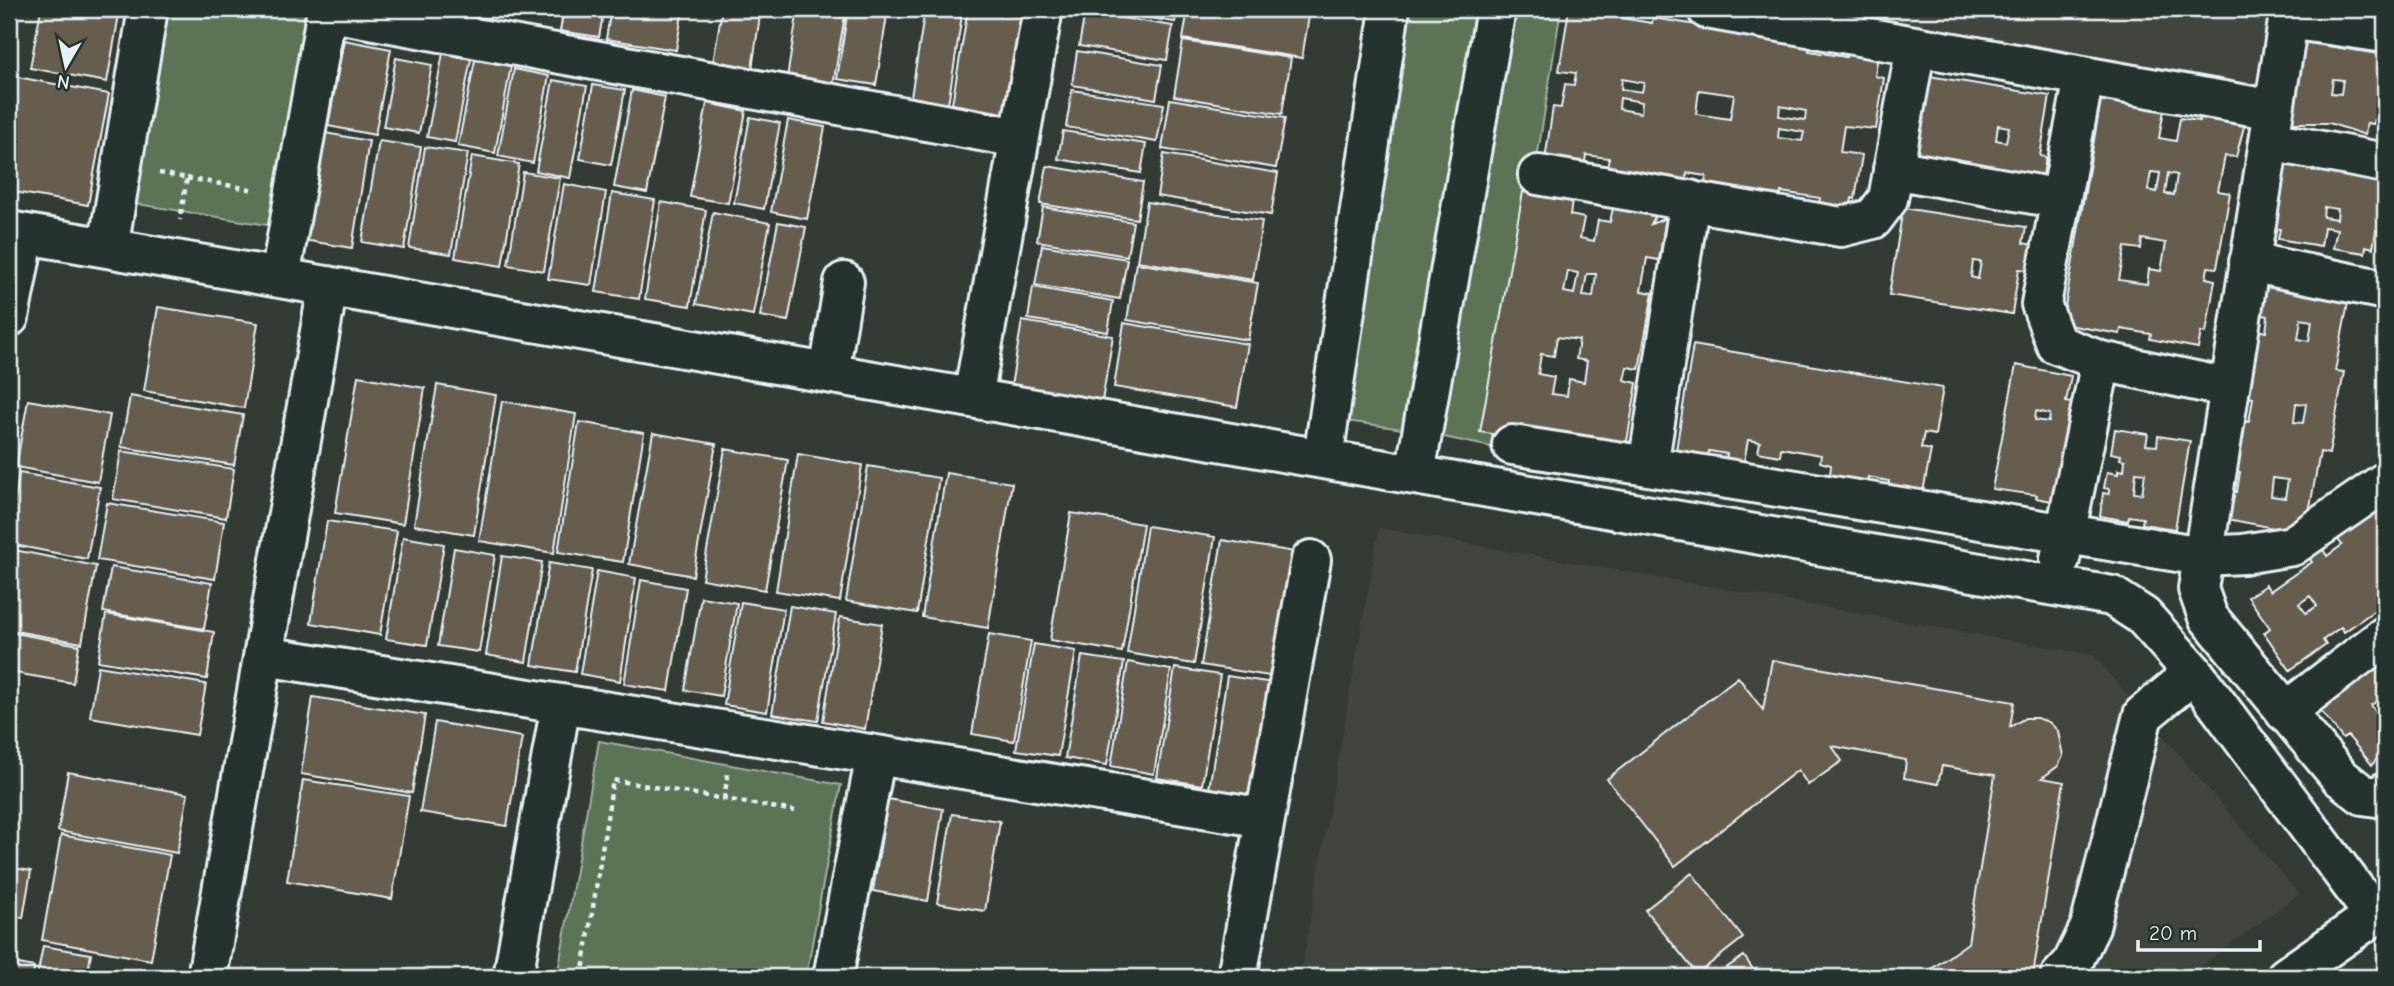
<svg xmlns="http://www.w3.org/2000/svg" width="2394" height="986" viewBox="0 0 2394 986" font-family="'Comic Neue',sans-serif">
	<rect width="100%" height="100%" fill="#333b34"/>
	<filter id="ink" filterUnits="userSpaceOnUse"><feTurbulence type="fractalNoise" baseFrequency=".0143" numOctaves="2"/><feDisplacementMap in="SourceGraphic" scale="14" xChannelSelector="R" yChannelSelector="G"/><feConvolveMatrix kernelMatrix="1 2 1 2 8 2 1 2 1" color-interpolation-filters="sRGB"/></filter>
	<g filter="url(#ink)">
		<!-- built -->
		<path fill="#42453c" d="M1793,9H2274L2258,95Z
			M1379,528L2093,655L2299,894L2186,977H1300Z"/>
		<!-- green -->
		<path fill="#5d7356" stroke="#a2b2a7" stroke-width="2" d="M163,9H328L292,229L131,203Z
			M1408,9H1561L1491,447L1416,431L1339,420Z
			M599,741L841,785L806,977H557Z"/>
		<!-- building -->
		<path fill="#665d4f" stroke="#e8f1f8" stroke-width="2" fill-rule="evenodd" d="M41,9H120L107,82L30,68Z
			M564,9H604L599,37L560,31Z
			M611,9H683L676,50L606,39Z
			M722,9H761L752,69L713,63Z
			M798,9H846L832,91L786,84Z
			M848,9H888L876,85L837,79Z
			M925,9H963L948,104L911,97Z
			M968,9L1027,14L1010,114L952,104Z
			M1097,9H1178L1175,22Z
			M1188,9L1310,10L1302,58L1183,39Z
			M1569,9H1593L1610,12L1609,16L1652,23L1653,18L1810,43L1809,51L1846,57L1848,49L1878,54L1875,76L1884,78L1876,129L1844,126L1840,152L1862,155L1855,199L1852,198L1850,209L1819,204L1820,198L1781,192L1780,198L1705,186L1706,176L1687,173L1686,183L1607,170L1609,158L1586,155L1584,167L1545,160L1553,107L1561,108L1565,84L1574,85L1576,73L1559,71ZM1622,79L1644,83L1642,92L1621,89ZM1699,90L1734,95L1730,119L1696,114ZM1620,98L1642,102L1641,113L1619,109ZM1780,106L1806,111L1805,120L1779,116ZM1779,128L1804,132L1802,141L1778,138Z
			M1085,12L1173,26L1167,60L1079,46Z
			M344,40L391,49L375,135L328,126Z
			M1183,41L1291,58L1282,114L1174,96Z
			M2303,42L2385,55V130H2382L2385,120L2375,118L2374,124L2367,123L2365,135L2329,123H2290ZM2333,79L2343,80L2341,94L2331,93Z
			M1077,51L1162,65L1156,99L1072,85Z
			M443,53L471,59L455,142L427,137Z
			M396,58L432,65L419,133L383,127Z
			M475,60L511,66L495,153L458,146Z
			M514,69L549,76L533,163L498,156Z
			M1923,75L2050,96L2040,156L2046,157L2042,182L1908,169ZM1998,125L2009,127L2006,142L1996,140Z
			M17,77L109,94L88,205L9,191V124Z
			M553,80L587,86L570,178L536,171Z
			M593,85L625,90L611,165L580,159Z
			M2103,88L2166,99L2159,138L2176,141L2180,118L2199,121L2202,105L2246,119L2236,157L2225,156L2218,191L2230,193L2217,268L2208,267L2206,278L2215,280L2206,333L2201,332L2198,348L2150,339L2151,334L2121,329L2120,334L2062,324ZM2151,172L2160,173L2157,192L2148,190ZM2168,173L2177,175L2174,195L2165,194ZM2142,239L2166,243L2161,271L2149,269L2147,284L2119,280L2125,247L2141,249Z
			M632,90L665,97L647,193L614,187Z
			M1072,90L1164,104L1157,142L1066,127Z
			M1170,99L1285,118L1276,168L1162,149Z
			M707,103L746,111L728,203L690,197Z
			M750,117L780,123L764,209L734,203Z
			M788,120L825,127L807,219L771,212Z
			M1063,131L1146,144L1141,173L1058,159Z
			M320,132L369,141L352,248L303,240Z
			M379,141L421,147L404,249L362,242Z
			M425,147L468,153L451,254L409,248Z
			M1164,154L1278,173L1271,215L1157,196Z
			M472,156L519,164L502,266L455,258Z
			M2278,159L2385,177V232L2376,230L2373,248L2366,246L2365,253L2333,248L2337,229L2324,227L2321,246L2278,239L2280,229L2267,227ZM2324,207L2338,209L2337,219L2323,217Z
			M1047,166L1143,182L1137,219L1040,204Z
			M523,172L560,178L544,271L508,265Z
			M564,184L606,192L591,285L548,279Z
			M1523,192L1572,201L1570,215L1584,218L1580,238L1594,241L1598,220L1610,222L1613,208L1658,211L1651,224L1666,218L1659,260L1647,258L1641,291L1653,293L1639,369L1627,367L1624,380L1637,383L1626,447L1536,441L1480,432ZM1568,271L1578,273L1574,294L1564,292ZM1587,274H1596L1593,297L1583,296ZM1557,337L1579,340L1576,359L1587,361L1584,382L1569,379L1567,396L1551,394L1554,377L1538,374L1541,354L1554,356Z
			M612,193L655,200L639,299L596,292Z
			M661,202L706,210L690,306L645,299Z
			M1147,202L1262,221L1253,280L1137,261Z
			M1043,207L1133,222L1127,256L1037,241Z
			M1903,208L2026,227L2023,243L2033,245L2029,270L2019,269L2012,314L1889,295ZM1973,261L1981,262L1978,279L1971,277Z
			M713,212L770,223L753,315L696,304Z
			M778,222L806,227L788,321L760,316Z
			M1042,245L1127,259L1120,299L1035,285Z
			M1136,263L1258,283L1248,340L1127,320Z
			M2268,272L2351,287L2335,371L2344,372L2329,454L2320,452L2305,534L2222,518L2227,490L2237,492L2240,472L2231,470L2240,420L2249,422L2253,398L2244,397L2257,330L2266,332L2268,316L2260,314ZM2301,319L2312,321L2309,341L2298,339ZM2296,403L2306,404L2303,423L2294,422ZM2273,478L2288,480L2285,498L2271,496Z
			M1033,287L1113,301L1108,332L1028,319Z
			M158,307L258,323L244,408L144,391Z
			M1022,321L1113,336L1102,401L1011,386Z
			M1124,323L1248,344L1237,407L1114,387Z
			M1693,345L1943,388L1935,435L1924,433L1921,448L1931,450L1923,492L1889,486V481L1868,477L1867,483L1830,476L1831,465L1820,462L1821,455L1781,448L1780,456L1758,452L1760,442L1748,440L1744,462L1726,459L1727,454L1709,451L1708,456L1676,450Z
			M2016,365L2071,376L2066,402L2081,405L2062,503L2036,498L2037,495L1992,489ZM2036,411L2050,414L2049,422L2035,420Z
			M358,376L425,388L403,524L335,513Z
			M437,385L496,395L474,535L414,525Z
			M130,396L243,415L234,465L121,447Z
			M28,400L110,415L98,482L16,467Z
			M502,401L576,414L554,553L479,541Z
			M579,422L644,433L623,562L558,552Z
			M2115,429L2148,434L2146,445L2157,446L2158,436L2190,441L2175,529L2142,524L2143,518L2129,516L2128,521L2100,516L2103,493L2109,494V489L2104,488L2107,472L2118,474V470L2124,471L2125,460L2120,459L2121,455L2111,453ZM2136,472L2145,473L2142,494L2134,493Z
			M653,433L716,444L693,576L629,564Z
			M725,449L788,460L765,590L702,579Z
			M121,451L234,469L226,518L113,499Z
			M798,454L862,465L840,601L776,591Z
			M868,466L939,478L917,613L846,601Z
			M19,473L100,487L87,559L9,544Z
			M946,473L1012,483L988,628L922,617Z
			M2385,489V591L2377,597L2382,605L2344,632L2341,627L2323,640L2326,645L2290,670L2264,633L2270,628L2248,597L2266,585L2270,591L2312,562L2309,558L2322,548L2327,556L2342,545L2331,530ZM2310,596L2317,606L2306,613L2299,604Z
			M107,503L224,522L215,579L97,560Z
			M1071,513L1143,524L1122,652L1050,640Z
			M327,521L397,531L380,635L311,623Z
			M1147,526L1215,537L1194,664L1127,653Z
			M403,537L444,544L427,645L386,639Z
			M1222,540L1301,553L1281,678L1201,665Z
			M454,548L495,555L479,652L438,646Z
			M9,549L96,566L82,643L9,630Z
			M502,556L542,562L526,662L486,655Z
			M549,563L592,570L575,672L532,665Z
			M111,567L212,583L204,629L103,612Z
			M597,571L636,578L620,681L580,674Z
			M641,580L686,588L669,691L624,684Z
			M701,597L737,603L721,696L685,690Z
			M741,602L784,609L767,712L724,705Z
			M790,606L836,614L818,721L772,714Z
			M106,614L214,632L207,679L98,661Z
			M840,617L882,624L865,729L823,721Z
			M9,632L79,645L73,683L9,672Z
			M989,634L1031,641L1014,741L972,734Z
			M1034,644L1076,651L1058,756L1016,750Z
			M2385,655V697L2371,705L2379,716L2385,711V748L2372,765L2348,736L2343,739L2318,707Z
			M1082,656L1124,662L1107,765L1065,758Z
			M1772,660L2014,702L2010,727L2025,718H2037L2049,722L2058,731L2063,756L2058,766L2042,778L2064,782L2033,975L1920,977L1968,943L1995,775L1942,766L1938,784L1904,778L1906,760L1832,746L1842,761L1808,785L1798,770L1675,866L1607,779L1738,677L1763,710Z
			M1128,662L1171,670L1154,774L1111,766Z
			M98,666L206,684L197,735L90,717Z
			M1175,668L1220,675L1202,785L1157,778Z
			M1227,676L1280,684L1261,798L1209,789Z
			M313,697L425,715L412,793L301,774Z
			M435,722L522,737L507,826L420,812Z
			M68,772L188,794L177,853L58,831Z
			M303,780L409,796L392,899L287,881Z
			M888,799L943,809L928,901L873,891Z
			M952,814L1000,821L985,911L937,903Z
			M61,835L170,855L151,960L42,940Z
			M9,867L31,871L23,918L9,915Z
			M1692,873L1743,938L1697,974L1645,910Z
			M9,917L18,919L10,960H9Z
			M43,946L91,954L87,977H37Z
			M1744,956L1758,977H1713Z
			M9,962L34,967L33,977H9Z"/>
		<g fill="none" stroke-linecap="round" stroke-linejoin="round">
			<defs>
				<path id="minor" d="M1707,9L2274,110
					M2290,9L2198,589L2208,617L2340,777L2363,795L2377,797L2385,792
					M326,11L1019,138
					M2288,19L2385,33
					M2084,77L2041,304L2056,344L2101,361L2229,388
					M2269,141L2385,163
					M1893,169L2061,199
					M1538,175L1841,227L1873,219L1888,199L1916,46
					M1690,200L1648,466L2202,556L2243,554L2292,546L2385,482
					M9,231L2112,596L2143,616L2194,673L2374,915
					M108,248L148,9
					M2249,262L2385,290
					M280,278L327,9
					M9,317L25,234
					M829,373L844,282
					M973,398L1043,9
					M1512,445L1648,466
					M1323,458L1390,9
					M1415,474L1496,9
					M2060,559L2101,361
					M264,656L1265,818
					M2285,712L2385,636
					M207,977L328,286
					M513,977L561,704
					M833,977L876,755
					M1237,977L1311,560
					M2060,977L2072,964L2090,927L2143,715L2194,673
					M2286,977L2385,908"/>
			</defs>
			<!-- minor casing -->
			<use href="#minor" stroke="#e8f1f8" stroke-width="44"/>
			<!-- path -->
			<path stroke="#e8f1f8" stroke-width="4.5" stroke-dasharray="5 5" stroke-linecap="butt" d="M159,173L187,178L180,220
				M187,178L255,190
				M724,799L728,772
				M582,977L613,780L795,811"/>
			<!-- minor -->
			<use href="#minor" stroke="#26332d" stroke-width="38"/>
		</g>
	</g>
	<!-- margin -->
	<rect width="2394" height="986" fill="none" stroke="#26332d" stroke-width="35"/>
	<rect x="18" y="18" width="2359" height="951" fill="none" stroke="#e8f1f8" stroke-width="2.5" filter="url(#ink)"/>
	<!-- north arrow -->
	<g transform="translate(66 66) rotate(189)" stroke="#26332d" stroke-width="5" paint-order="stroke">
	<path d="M0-5L12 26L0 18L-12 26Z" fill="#e8f1f8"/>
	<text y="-10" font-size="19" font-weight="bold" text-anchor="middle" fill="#e8f1f8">N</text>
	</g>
	<!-- scale -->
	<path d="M2138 940v10h122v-10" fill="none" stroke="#e8f1f8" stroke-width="3.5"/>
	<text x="2149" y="940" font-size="21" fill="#e8f1f8" stroke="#26332d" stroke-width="5" paint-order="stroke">20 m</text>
</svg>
